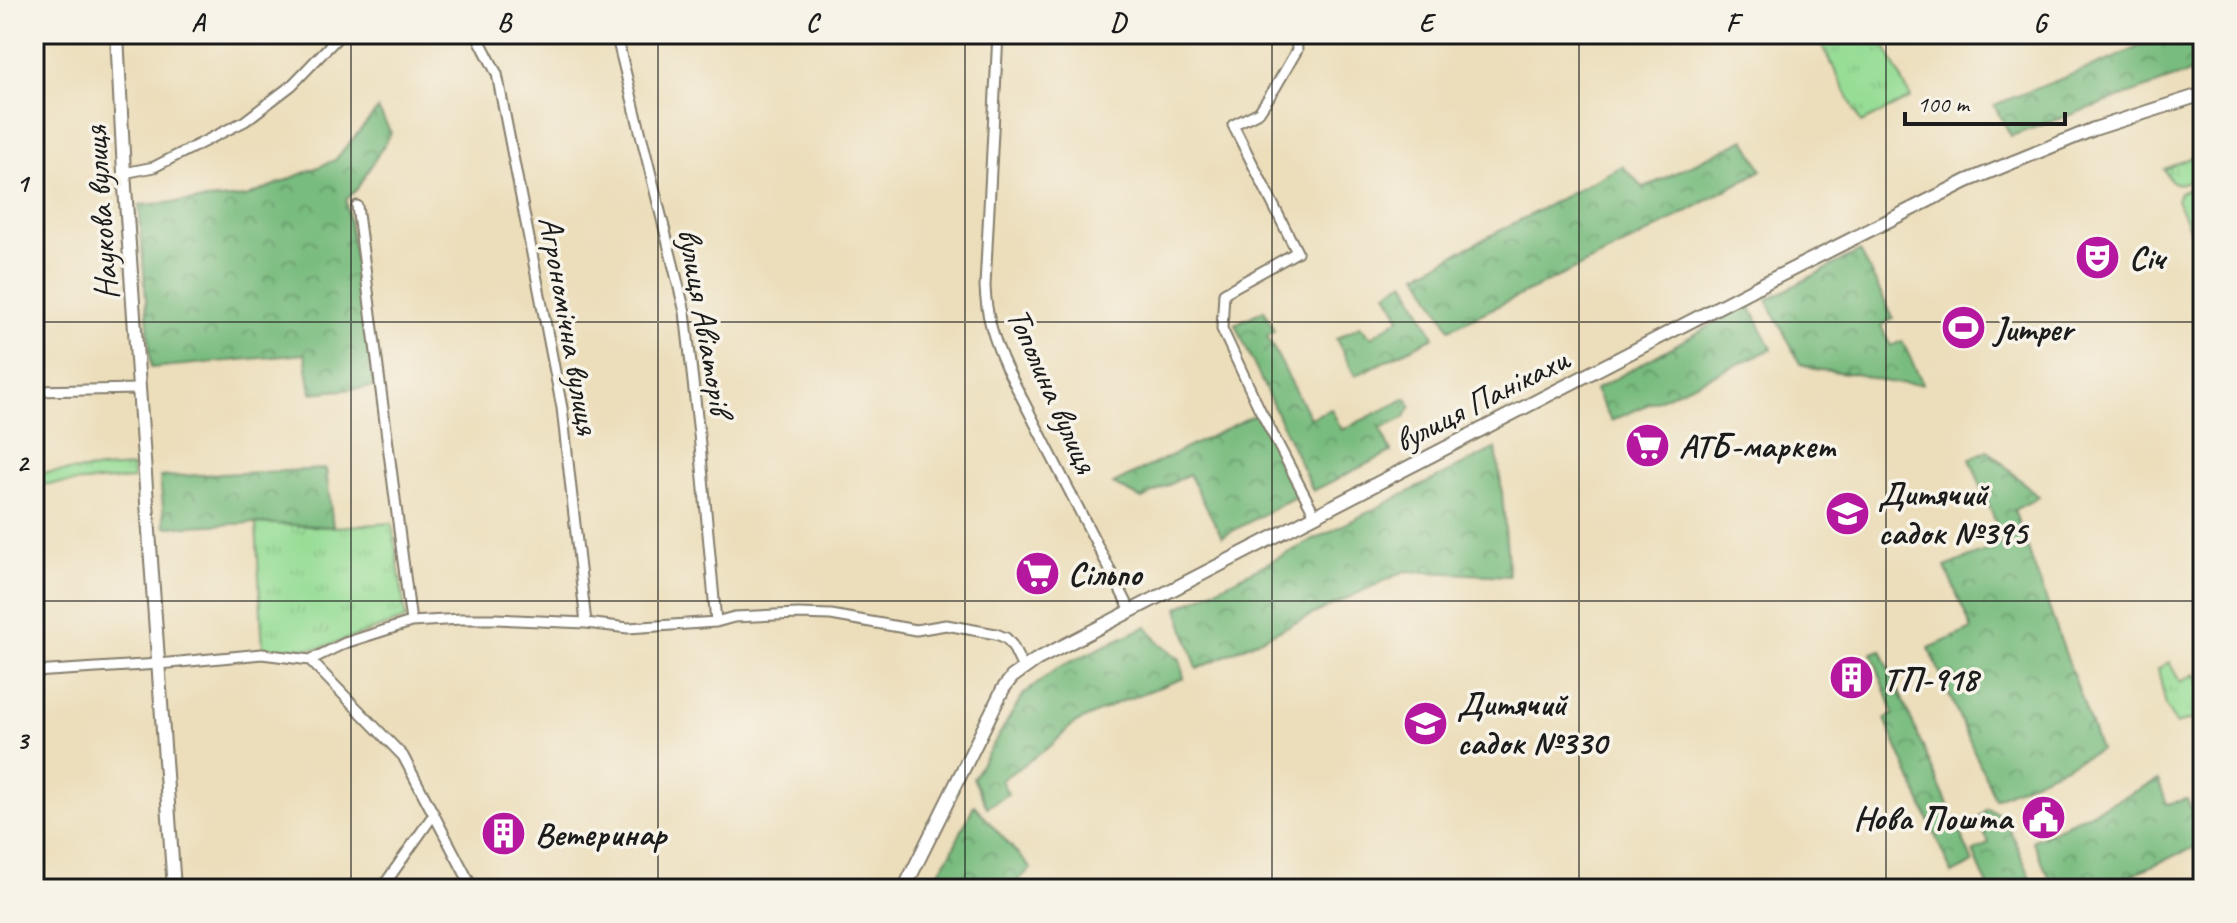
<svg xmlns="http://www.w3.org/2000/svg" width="2237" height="923" viewBox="0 0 2237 923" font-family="Caveat,sans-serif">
	<defs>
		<pattern id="grass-tufts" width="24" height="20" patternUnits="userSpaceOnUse" patternTransform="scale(2)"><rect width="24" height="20" fill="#97dd96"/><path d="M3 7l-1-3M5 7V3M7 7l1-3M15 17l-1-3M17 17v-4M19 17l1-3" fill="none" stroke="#82bd81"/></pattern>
		<pattern id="forest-crowns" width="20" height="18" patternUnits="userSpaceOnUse" patternTransform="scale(2)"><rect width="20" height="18" fill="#79bc7f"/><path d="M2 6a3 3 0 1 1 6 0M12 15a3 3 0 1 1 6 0" fill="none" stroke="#629867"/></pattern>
	</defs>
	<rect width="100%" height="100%" fill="#f7f3e8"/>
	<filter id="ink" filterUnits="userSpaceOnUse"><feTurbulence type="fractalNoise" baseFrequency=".0125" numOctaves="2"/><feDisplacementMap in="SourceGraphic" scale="16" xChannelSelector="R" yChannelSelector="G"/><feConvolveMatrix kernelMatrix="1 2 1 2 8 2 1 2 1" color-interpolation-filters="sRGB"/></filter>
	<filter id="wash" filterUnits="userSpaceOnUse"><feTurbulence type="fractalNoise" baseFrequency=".006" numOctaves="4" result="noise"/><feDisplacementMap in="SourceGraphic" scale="32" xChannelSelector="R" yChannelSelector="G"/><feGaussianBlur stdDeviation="1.8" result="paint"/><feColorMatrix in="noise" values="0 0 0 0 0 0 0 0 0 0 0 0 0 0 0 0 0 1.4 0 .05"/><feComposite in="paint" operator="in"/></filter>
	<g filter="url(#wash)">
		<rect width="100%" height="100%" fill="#ecdebb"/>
		<!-- grass -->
		<path fill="url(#grass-tufts)" stroke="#5a7c59" stroke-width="2" d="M1817,34H1879L1911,98L1861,123Z
			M2203,153V174C2184,182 2175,193 2164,169Z
			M2187,189C2204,199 2203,222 2203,240L2201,238L2194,240L2177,200L2180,192Z
			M133,467V479L34,485V473Z
			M256,523L333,527L392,523L406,619L321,648L263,649Z
			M2169,662L2180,682L2195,674L2203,691V715L2176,725L2166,706L2158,669Z"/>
		<!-- forest -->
		<path fill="url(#forest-crowns)" stroke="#4a6c4e" stroke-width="2" d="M2166,34H2203V68L2011,136L1994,105L2117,57Z
			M378,109L391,133L357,189L346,200L374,387L311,393L305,354L151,368L139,205L246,197L335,160Z
			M1745,139L1762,170L1639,238L1450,329L1418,274L1622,166L1644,188Z
			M1860,251L1893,318L1881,326L1891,346L1902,341L1923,384L1892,383L1856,374L1814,369L1800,364L1767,300Z
			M1405,281L1434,337L1355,376L1336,339L1360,326L1371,337L1400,318L1387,292Z
			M1749,304L1772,349L1611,421L1595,390Z
			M1264,310L1274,331L1267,336L1310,418L1331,409L1342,430L1407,398L1411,406L1404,418L1383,428L1379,426L1391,452L1313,491L1235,324Z
			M1258,413L1300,494L1222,537L1189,474L1142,499L1113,484Z
			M1496,448L1502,492L1509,576L1405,571L1197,669L1178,608Z
			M1988,450L2039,497L2014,510L2100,750L1995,799L1929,648L1972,629L1945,567L2004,543L1970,459Z
			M326,469L333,527L256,523L165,527L160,477Z
			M1147,626L1162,646L1180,659L1184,678L1117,703L1072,725L1052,745L1001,780L1008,794L987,807L973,778L1023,695L1057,668Z
			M1881,650L1973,863L1952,874L1885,719L1894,714L1872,653Z
			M2158,780L2167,804L2187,799L2202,844L2099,889H2055L2032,841Z
			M974,805L1031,869L1008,889H928L952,851Z
			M1987,809L2003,815L2036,889H1989L1973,852L1989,843L1977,819Z"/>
	</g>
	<g filter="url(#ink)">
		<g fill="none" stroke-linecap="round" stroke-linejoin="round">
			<defs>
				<path id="street" d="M616,34L685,312L699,434L716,622
					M998,34L985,286C986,316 994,340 1006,367L1131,611
					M1296,34L1297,50L1275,88L1259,112L1233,125L1297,252L1224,293L1222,329L1259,408L1315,515
					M480,41L497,74L562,408L586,623
					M124,173L154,167L245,121L292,85L341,34
					M357,206L411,622
					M34,391L139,389
					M310,660L345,643L411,622L461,619H496L586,623L628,628L716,622L734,617L798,614L831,615L916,630L946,625L996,634L1006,638L1012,645L1023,668
					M34,672L159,664L262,654L310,660L403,756L473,889
					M368,889L384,885L434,814"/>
				<path id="secondary" d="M117,34L124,173L174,889
					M904,889L1003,689L1012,677L1036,660L1753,289L1967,181L2094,129L2203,94"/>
			</defs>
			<!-- street casing -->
			<use href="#street" stroke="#847d6c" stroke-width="13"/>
			<!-- secondary casing -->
			<use href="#secondary" stroke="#847d6c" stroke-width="16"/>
			<!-- street -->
			<use href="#street" stroke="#fff" stroke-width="9"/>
			<!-- secondary -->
			<use href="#secondary" stroke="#fff" stroke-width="12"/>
		</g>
	</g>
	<!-- grid -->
	<path fill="none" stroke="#1c1c1c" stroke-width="2" stroke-opacity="0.55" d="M351,34V889M658,34V889M965,34V889M1272,34V889M1579,34V889M1886,34V889M34,322H2203M34,601H2203"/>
	<!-- icons -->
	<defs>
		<symbol id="theatre-disc" viewBox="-11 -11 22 22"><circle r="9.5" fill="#b5179e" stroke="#f7f3e8"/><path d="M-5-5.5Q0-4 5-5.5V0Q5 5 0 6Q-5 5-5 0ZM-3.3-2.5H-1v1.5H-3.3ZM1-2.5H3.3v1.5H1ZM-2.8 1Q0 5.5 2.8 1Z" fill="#fff"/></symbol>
		<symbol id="stadium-disc" viewBox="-11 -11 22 22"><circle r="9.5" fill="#b5179e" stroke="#f7f3e8"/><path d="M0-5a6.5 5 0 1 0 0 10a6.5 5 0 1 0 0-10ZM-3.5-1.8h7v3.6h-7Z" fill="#fff"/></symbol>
		<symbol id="supermarket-disc" viewBox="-11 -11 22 22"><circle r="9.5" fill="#b5179e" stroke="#f7f3e8"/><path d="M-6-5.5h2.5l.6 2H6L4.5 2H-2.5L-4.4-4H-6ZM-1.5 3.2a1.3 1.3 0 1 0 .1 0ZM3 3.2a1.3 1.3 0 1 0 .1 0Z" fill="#fff"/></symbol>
		<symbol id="school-disc" viewBox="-11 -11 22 22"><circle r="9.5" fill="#b5179e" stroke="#f7f3e8"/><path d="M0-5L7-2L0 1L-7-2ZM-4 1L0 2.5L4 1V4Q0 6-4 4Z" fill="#fff"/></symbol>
		<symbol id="building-disc" viewBox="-11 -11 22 22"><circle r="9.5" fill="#b5179e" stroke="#f7f3e8"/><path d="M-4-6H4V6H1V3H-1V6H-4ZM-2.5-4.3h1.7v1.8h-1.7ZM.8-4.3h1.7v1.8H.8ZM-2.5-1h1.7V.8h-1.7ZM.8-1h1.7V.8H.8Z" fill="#fff"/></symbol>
		<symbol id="civic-disc" viewBox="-11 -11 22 22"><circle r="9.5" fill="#b5179e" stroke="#f7f3e8"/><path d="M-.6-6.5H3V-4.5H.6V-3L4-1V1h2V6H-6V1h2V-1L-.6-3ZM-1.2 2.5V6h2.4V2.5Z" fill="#fff"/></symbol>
	</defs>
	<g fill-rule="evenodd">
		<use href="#theatre-disc" x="2072" y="232" width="51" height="51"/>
		<use href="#stadium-disc" x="1938" y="302" width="51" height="51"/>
		<use href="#supermarket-disc" x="1622" y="420" width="51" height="51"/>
		<use href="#school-disc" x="1822" y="488" width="51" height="51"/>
		<use href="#supermarket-disc" x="1012" y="548" width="51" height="51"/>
		<use href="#building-disc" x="1826" y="652" width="51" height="51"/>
		<use href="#school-disc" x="1400" y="698" width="51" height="51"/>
		<use href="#civic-disc" x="2018" y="792" width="51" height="51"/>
		<use href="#building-disc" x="478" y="808" width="51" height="51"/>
	</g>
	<g text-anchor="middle" stroke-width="7" stroke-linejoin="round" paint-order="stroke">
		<!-- street labels -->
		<g font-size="34" fill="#1c1c1c" stroke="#f7f3e8">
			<text transform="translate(100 213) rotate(-94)" y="12">Наукова вулиця</text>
			<text transform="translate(706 321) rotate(80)" y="12">вулиця Авіаторів</text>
			<text transform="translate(570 325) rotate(80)" y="12">Агрономічна вулиця</text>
			<text transform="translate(1053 390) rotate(66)" y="12">Тополина вулиця</text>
			<text transform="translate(1481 399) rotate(-27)" y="12">вулиця Панікахи</text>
		</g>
		<!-- poi labels -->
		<g font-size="34" font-weight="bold" fill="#1c1c1c" stroke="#f7f3e8" text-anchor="start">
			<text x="2129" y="269">Січ</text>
			<text x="1994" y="340">Jumper</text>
			<text x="1679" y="457">АТБ-маркет</text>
			<text x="1878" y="505">Дитячий<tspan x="1878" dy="39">садок №395</tspan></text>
			<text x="1068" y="585">Сільпо</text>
			<text x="1883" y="690">ТП-918</text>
			<text x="1457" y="715">Дитячий<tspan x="1457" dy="39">садок №330</tspan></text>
			<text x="2012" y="829" text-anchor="end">Нова Пошта</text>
			<text x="535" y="845">Ветеринар</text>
		</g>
	</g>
	<!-- margin -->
	<rect width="2237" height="923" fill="none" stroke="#f7f3e8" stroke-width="88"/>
	<!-- scale -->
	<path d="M1905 112v12h160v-12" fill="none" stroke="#1c1c1c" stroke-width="4"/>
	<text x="1917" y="112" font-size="24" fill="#1c1c1c" stroke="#f7f3e8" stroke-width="6" paint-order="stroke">100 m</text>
	<rect x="44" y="44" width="2149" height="835" fill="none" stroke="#1c1c1c" stroke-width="3"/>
	<g font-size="26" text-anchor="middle" font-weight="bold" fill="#1c1c1c">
		<text x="198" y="31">A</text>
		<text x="504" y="31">B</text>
		<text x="812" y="31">C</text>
		<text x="1118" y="31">D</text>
		<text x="1426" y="31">E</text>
		<text x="1732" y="31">F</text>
		<text x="2040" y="31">G</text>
		<text x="22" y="192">1</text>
		<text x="22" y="471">2</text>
		<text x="22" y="749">3</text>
	</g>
</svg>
